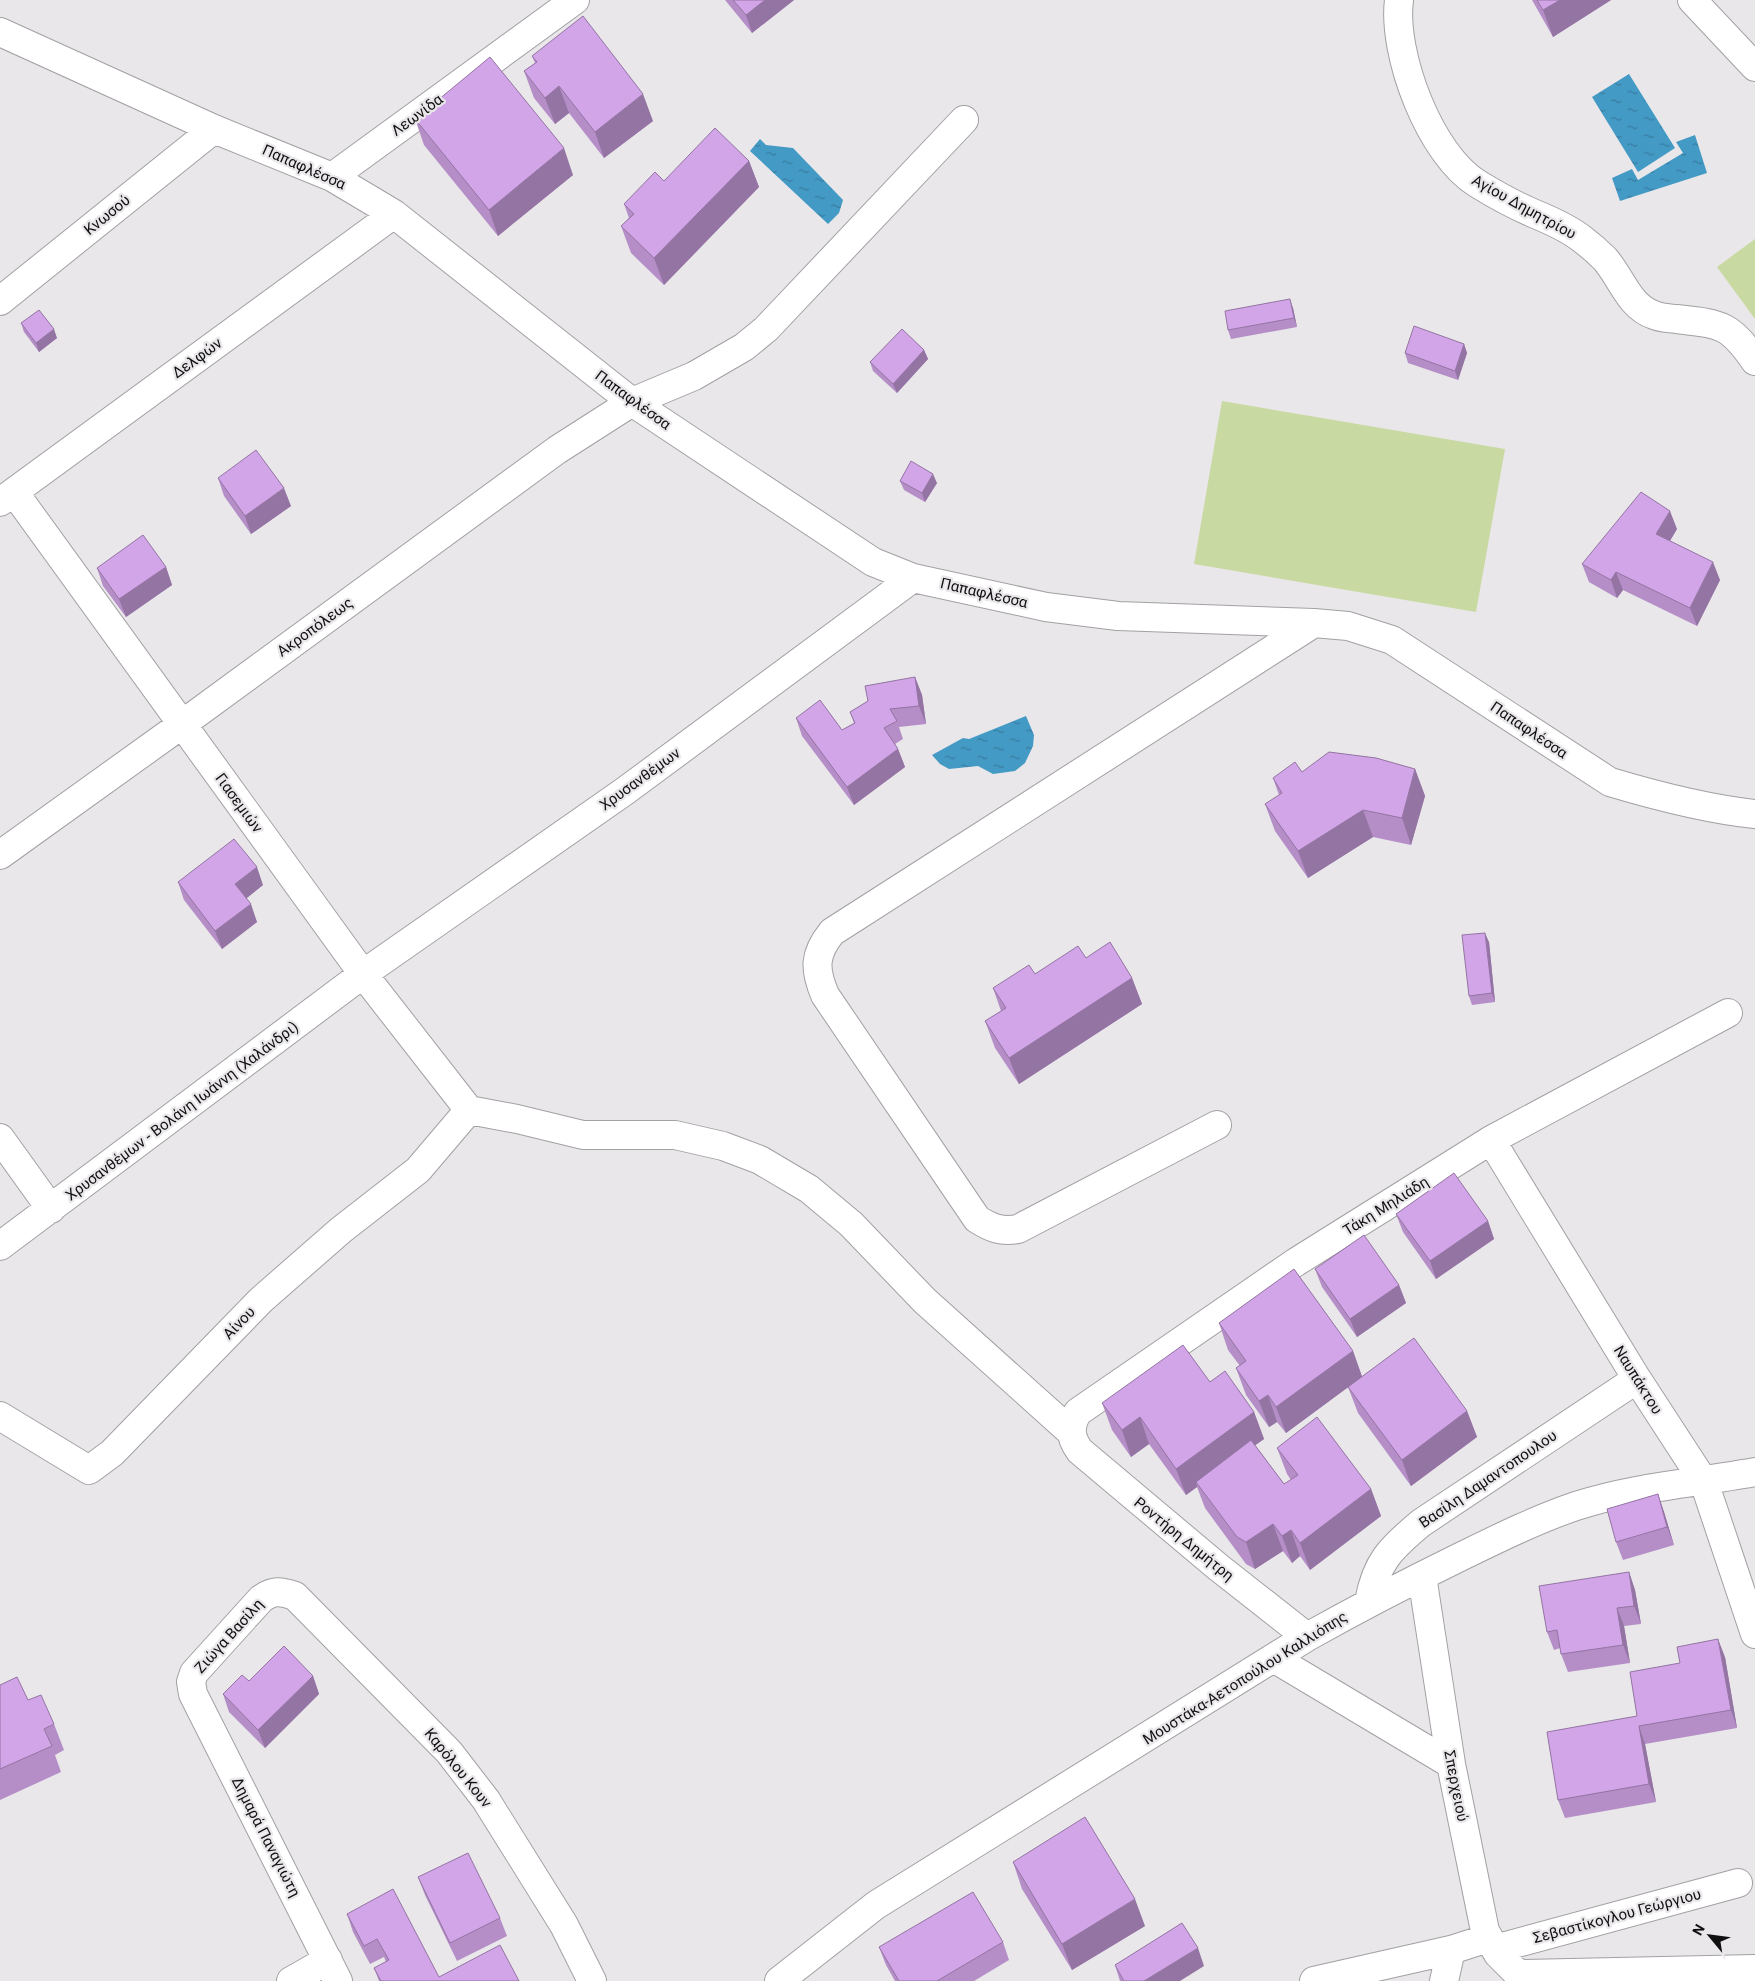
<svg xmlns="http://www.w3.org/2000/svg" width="1755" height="1981" viewBox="0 0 1755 1981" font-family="Roboto,sans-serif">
	<defs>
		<pattern id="water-ripples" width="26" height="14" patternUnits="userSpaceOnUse" patternTransform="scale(1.25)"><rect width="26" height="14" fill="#439ac5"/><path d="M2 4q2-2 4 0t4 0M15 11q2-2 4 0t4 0" fill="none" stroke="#377c9f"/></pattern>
	</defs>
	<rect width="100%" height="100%" fill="#e9e7ea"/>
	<!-- green -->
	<path fill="#c9d9a2" d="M1755,239V319L1717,267Z
		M1222,401L1505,449L1476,612L1194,564Z"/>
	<!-- water -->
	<path fill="url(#water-ripples)" d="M1629,74L1675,148L1638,172L1592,97Z
		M1695,135L1707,173L1620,201L1612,178L1632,169L1638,180L1683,153L1676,142Z
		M760,139L766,145L793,148L843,200L839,213L828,224L750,151Z
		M1026,716L1034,735L1033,746L1025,763L1015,771L993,774L978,766L949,769L940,764L932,755L963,738L969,739Z"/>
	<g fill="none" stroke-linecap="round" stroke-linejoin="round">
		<defs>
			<path id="minor" d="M1399,0C1392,54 1430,155 1478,184C1496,195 1516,206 1535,214C1552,221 1568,228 1582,239C1590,245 1598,252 1605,259C1621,277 1629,307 1654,315C1660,318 1669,318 1676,319C1720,324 1729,323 1755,361
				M1692,0L1755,67
				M0,32L214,129L332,177L394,214L632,402L873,562L913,578L1046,607L1118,616L1314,623L1348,626L1392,640L1610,782C1657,796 1706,809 1755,814
				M332,177L575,0
				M0,301L214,129
				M14,492L363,974L469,1110
				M0,502L394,214
				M0,855L181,725L557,450L632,402L694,376L744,347L766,329L964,120
				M469,1110L517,1119L583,1135H675L723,1146L760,1160L809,1189L851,1224L925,1301L1071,1432
				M1217,1125L1018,1229C1001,1232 991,1228 977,1219L825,995C814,969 814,954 832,932L1314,623
				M0,1138L51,1209
				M1491,1140L1637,1379L1704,1482L1755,1634
				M0,1246L363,974L625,791L913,578
				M0,1416L89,1470L112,1453L261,1300L341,1230L418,1170L469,1110
				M1422,1576L1451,1764L1485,1931L1498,1954L1525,1981
				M1369,1602C1376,1562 1391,1548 1421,1523L1637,1379
				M1307,1637L1218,1567L1080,1451C1070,1438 1069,1426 1078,1412L1296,1262L1491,1140L1728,1013
				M1275,1659L1451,1764
				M1495,1949L1738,1883
				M1519,1974L1755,1969
				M291,1981L328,1960
				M338,1981L193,1694L191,1682L194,1673L261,1599C273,1590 281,1591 295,1596L449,1752L486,1800L564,1925L592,1981
				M779,1981L876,1905L1307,1637C1357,1609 1407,1583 1458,1558C1497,1539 1535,1520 1576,1506C1634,1487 1695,1483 1755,1472
				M1314,1981L1451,1950L1488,1938
				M1444,1981L1451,1950"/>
		</defs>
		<!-- minor casing -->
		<use href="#minor" stroke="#a2a0a3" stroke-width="30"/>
		<!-- minor -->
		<use href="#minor" stroke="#fff" stroke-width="28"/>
	</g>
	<!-- wall -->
	<path fill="#b58ec8" d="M725,0H794L752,33Z
		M1532,0H1611L1553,37Z
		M532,56L653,121L604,158L569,113L555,124L534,98L524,71L535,63Z
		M415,119L573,175L498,236L424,145Z
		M749,161L759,187L664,285L631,253L621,226L629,218L624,204L664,181Z
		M1293,308L1297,327L1231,339L1228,330Z
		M21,323L57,338L39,352L24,332Z
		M1464,344L1467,353L1458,380L1408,363L1405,353Z
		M924,350L928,359L897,393L873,371L870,362Z
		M218,478L291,506L251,534L224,496Z
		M900,481L937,483L925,502L904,490Z
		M1677,529L1670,541L1720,580L1697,626L1623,590L1617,598L1589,582L1582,564Z
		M166,567L172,585L126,617L103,586L97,568Z
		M915,677L922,695L926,724L899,727L903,739L895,744L898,749L905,767L854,805L802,736L796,718L842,730L854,723L850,712L868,701Z
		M1415,769L1425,796L1411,845L1373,837L1308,878L1275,831L1265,804L1279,795L1273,778L1302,772Z
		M178,882L263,885L246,898L257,922L222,949L184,900Z
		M1489,942L1495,1002L1472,1005L1469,996Z
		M1086,958L1132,978L1142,1004L1019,1084L995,1048L985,1021L1001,1011L993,988Z
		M1396,1214L1488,1221L1494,1239L1436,1279L1403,1232Z
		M1315,1269L1399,1285L1406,1303L1357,1337L1322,1287Z
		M1219,1323L1353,1351L1362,1376L1467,1411L1477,1437L1411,1486L1358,1413L1348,1387L1286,1433L1277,1422L1269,1427L1246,1395L1236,1368L1240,1366L1228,1350Z
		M1210,1382L1254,1412L1264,1439L1255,1445L1284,1484L1291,1480L1287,1474L1277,1448L1371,1489L1381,1516L1310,1570L1300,1556L1292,1563L1283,1551L1255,1569L1246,1564L1205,1508L1197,1487L1186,1495L1149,1444L1131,1457L1112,1430L1102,1403Z
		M1658,1494L1664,1512L1674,1545L1623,1560L1616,1542Z
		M1629,1572L1635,1590L1641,1624L1624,1626L1630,1663L1568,1672L1561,1654L1560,1648L1554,1650L1547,1632Z
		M1725,1657L1737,1728L1645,1744L1656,1802L1565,1818L1558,1800L1637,1716Z
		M313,1676L319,1694L265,1748L229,1712L223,1694Z
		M0,1685L28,1700L54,1724L64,1750L55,1755L61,1772L0,1800Z
		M1013,1862L1145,1926L1072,1970L1022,1889Z
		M418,1877L500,1918L507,1936L457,1961L425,1895Z
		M347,1914L439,1977L519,1981H379L374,1968L386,1962L384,1957L370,1964L353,1932Z
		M1003,1942L1009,1960L974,1981H895L886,1965L879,1947Z
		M1115,1965L1124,1981H1120Z"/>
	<!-- shaded-wall -->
	<path fill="#9374a2" d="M765,0H794L752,33L746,15Z
		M1560,0H1611L1553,37L1543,10Z
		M559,86L569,113L555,124L545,98Z
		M643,94L653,121L604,158L595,132Z
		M564,148L573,175L498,236L489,210Z
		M749,161L759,187L664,285L654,258Z
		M1290,299L1293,308L1297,327L1294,318Z
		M54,329L57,338L39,352L36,343Z
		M1464,344L1467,353L1458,380L1455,371Z
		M924,350L928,359L897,393L893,384Z
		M933,474L937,483L925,502L922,493Z
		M284,488L291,506L251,534L245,516Z
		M1670,511L1677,529L1663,552L1656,534Z
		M1713,562L1720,580L1697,626L1690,608Z
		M166,567L172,585L126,617L119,599Z
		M1616,572L1623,590L1617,598L1611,580Z
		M915,677L922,695L926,724L919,706Z
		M898,749L905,767L854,805L847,787Z
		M1415,769L1425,796L1411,845L1402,818Z
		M1363,810L1373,837L1308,878L1298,851Z
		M257,867L263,885L242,902L235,884Z
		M251,904L257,922L222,949L215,931Z
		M1485,933L1489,942L1495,1002L1492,993Z
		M1132,978L1142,1004L1019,1084L1009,1058Z
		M1488,1221L1494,1239L1436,1279L1430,1261Z
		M1399,1285L1406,1303L1357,1337L1350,1319Z
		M1353,1351L1362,1377L1286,1433L1276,1407Z
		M1268,1395L1277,1422L1269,1427L1259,1401Z
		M1467,1411L1477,1437L1411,1486L1402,1460Z
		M1254,1412L1264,1439L1199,1486L1196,1482L1197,1487L1186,1495L1176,1469Z
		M1140,1417L1149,1444L1131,1457L1122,1430Z
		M1371,1489L1381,1516L1310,1570L1300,1543Z
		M1658,1494L1664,1512L1674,1545L1667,1527Z
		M1273,1524L1283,1551L1255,1569L1246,1542Z
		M1291,1530L1300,1556L1292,1563L1282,1536Z
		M1629,1572L1635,1590L1641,1624L1634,1606Z
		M1617,1608L1624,1626L1630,1663L1623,1645Z
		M1718,1639L1725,1657L1737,1728L1731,1710Z
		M313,1676L319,1694L265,1748L258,1730Z
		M1639,1726L1645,1744L1656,1802L1649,1784Z
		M1135,1899L1145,1926L1072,1970L1062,1944Z
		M1198,1948L1204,1966L1180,1981H1144Z"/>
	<!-- building -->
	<path fill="#d2a5e8" stroke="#9374a2" d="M733,0H765L746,15Z
		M1537,0H1560L1543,10Z
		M583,16L643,94L595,132L559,86L545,98L524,71L537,62L532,56Z
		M490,57L564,148L489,210L415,119Z
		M715,128L749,161L654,258L621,226L634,214L624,204L655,172L664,181Z
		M1290,299L1294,318L1228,330L1225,311Z
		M39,310L54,329L36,343L21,323Z
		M1414,326L1464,344L1455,371L1405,353Z
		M902,329L924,350L893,384L870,362Z
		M256,450L284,488L245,516L218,478Z
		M911,461L933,474L922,493L900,481Z
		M1641,492L1670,511L1656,534L1713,562L1690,608L1616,572L1611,580L1582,564Z
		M143,535L166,567L119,599L97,568Z
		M915,677L919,706L890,709L897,721L884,728L898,749L847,787L796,718L820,700L842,730L855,723L850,712L868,701L865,686Z
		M1329,752L1376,758L1415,769L1402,818L1363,810L1298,851L1265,804L1282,793L1273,778L1295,762L1302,772Z
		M234,839L257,867L235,884L251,904L215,931L178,882Z
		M1485,933L1492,993L1469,996L1462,935Z
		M1110,942L1132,978L1009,1058L985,1021L1006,1008L993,988L1029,965L1035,974L1078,946L1086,958Z
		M1454,1173L1488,1221L1430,1261L1396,1214Z
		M1364,1235L1399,1285L1350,1319L1315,1269Z
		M1294,1269L1353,1351L1276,1407L1268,1395L1259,1401L1236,1368L1246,1361L1219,1323Z
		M1414,1338L1467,1411L1402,1460L1348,1387Z
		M1183,1345L1210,1382L1225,1371L1254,1412L1176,1469L1140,1417L1122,1430L1102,1403Z
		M1317,1417L1371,1489L1300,1543L1291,1530L1282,1536L1273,1524L1246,1542L1237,1537L1196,1482L1251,1440L1284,1484L1298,1475L1277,1448Z
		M1658,1494L1667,1527L1616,1542L1607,1509Z
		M1629,1572L1634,1606L1617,1608L1623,1645L1561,1654L1557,1630L1547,1632L1539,1586Z
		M1718,1639L1731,1710L1639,1726L1649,1784L1558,1800L1547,1732L1637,1716L1630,1672L1680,1663L1677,1647Z
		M284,1646L313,1676L258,1730L223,1694L242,1675L249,1681Z
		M17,1677L28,1700L41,1695L54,1724L44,1729L52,1746L0,1769V1685Z
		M1085,1817L1135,1899L1062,1944L1013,1862Z
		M468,1853L500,1918L450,1943L418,1877Z
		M393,1889L439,1977L500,1945L519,1981H381L374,1968L389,1960L377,1939L364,1946L347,1914Z
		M973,1892L1003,1942L937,1981H899L879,1947Z
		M1182,1923L1198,1948L1144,1981H1124L1115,1965Z"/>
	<g text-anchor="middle" stroke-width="4.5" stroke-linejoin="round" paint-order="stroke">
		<!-- street labels -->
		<g font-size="15" fill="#111011" stroke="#e9e7ea">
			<text transform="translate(417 115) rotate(-36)" y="5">Λεωνίδα</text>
			<text transform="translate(304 167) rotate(24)" y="5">Παπαφλέσσα</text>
			<text transform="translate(1524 207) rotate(29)" y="5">Αγίου Δημητρίου</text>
			<text transform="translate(107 215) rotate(-39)" y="5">Κνωσού</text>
			<text transform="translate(197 358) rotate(-36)" y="5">Δελφών</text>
			<text transform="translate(633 400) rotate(36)" y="5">Παπαφλέσσα</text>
			<text transform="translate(984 593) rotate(13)" y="5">Παπαφλέσσα</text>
			<text transform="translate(315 627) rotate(-36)" y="5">Ακροπόλεως</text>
			<text transform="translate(1529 730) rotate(34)" y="5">Παπαφλέσσα</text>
			<text transform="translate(640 779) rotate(-36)" y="5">Χρυσανθέμων</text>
			<text transform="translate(239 803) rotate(54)" y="5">Γιασεμιών</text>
			<text transform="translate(182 1111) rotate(-37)" y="5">Χρυσανθέμων - Βολάνη Ιωάννη (Χαλάνδρι)</text>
			<text transform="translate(1386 1206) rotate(-32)" y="5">Τάκη Μηλιάδη</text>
			<text transform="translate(239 1323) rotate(-46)" y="5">Αίνου</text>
			<text transform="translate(1638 1380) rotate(58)" y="5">Ναυπάκτου</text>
			<text transform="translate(1488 1479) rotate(-34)" y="5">Βασίλη Δαμαντοπουλου</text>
			<text transform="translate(1184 1539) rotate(39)" y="5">Ροντήρη Δημήτρη</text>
			<text transform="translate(229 1636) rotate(-48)" y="5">Ζιώγα Βασίλη</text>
			<text transform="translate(1245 1678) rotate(-32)" y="5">Μουστάκα-Αετοπούλου Καλλιόπης</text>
			<text transform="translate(458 1768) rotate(51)" y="5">Καρόλου Κουν</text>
			<text transform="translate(1456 1786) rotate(79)" y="5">Σπερχειού</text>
			<text transform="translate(266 1837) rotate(63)" y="5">Δημαρά Παναγιώτη</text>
			<text transform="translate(1617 1916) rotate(-15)" y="5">Σεβαστίκογλου Γεώργιου</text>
		</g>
	</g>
	<!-- north arrow -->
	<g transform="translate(1710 1936) rotate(299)" stroke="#e9e7ea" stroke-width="4" paint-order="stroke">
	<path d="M0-4L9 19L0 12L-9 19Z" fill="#111011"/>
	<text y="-8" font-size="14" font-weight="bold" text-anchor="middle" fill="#111011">N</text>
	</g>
</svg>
